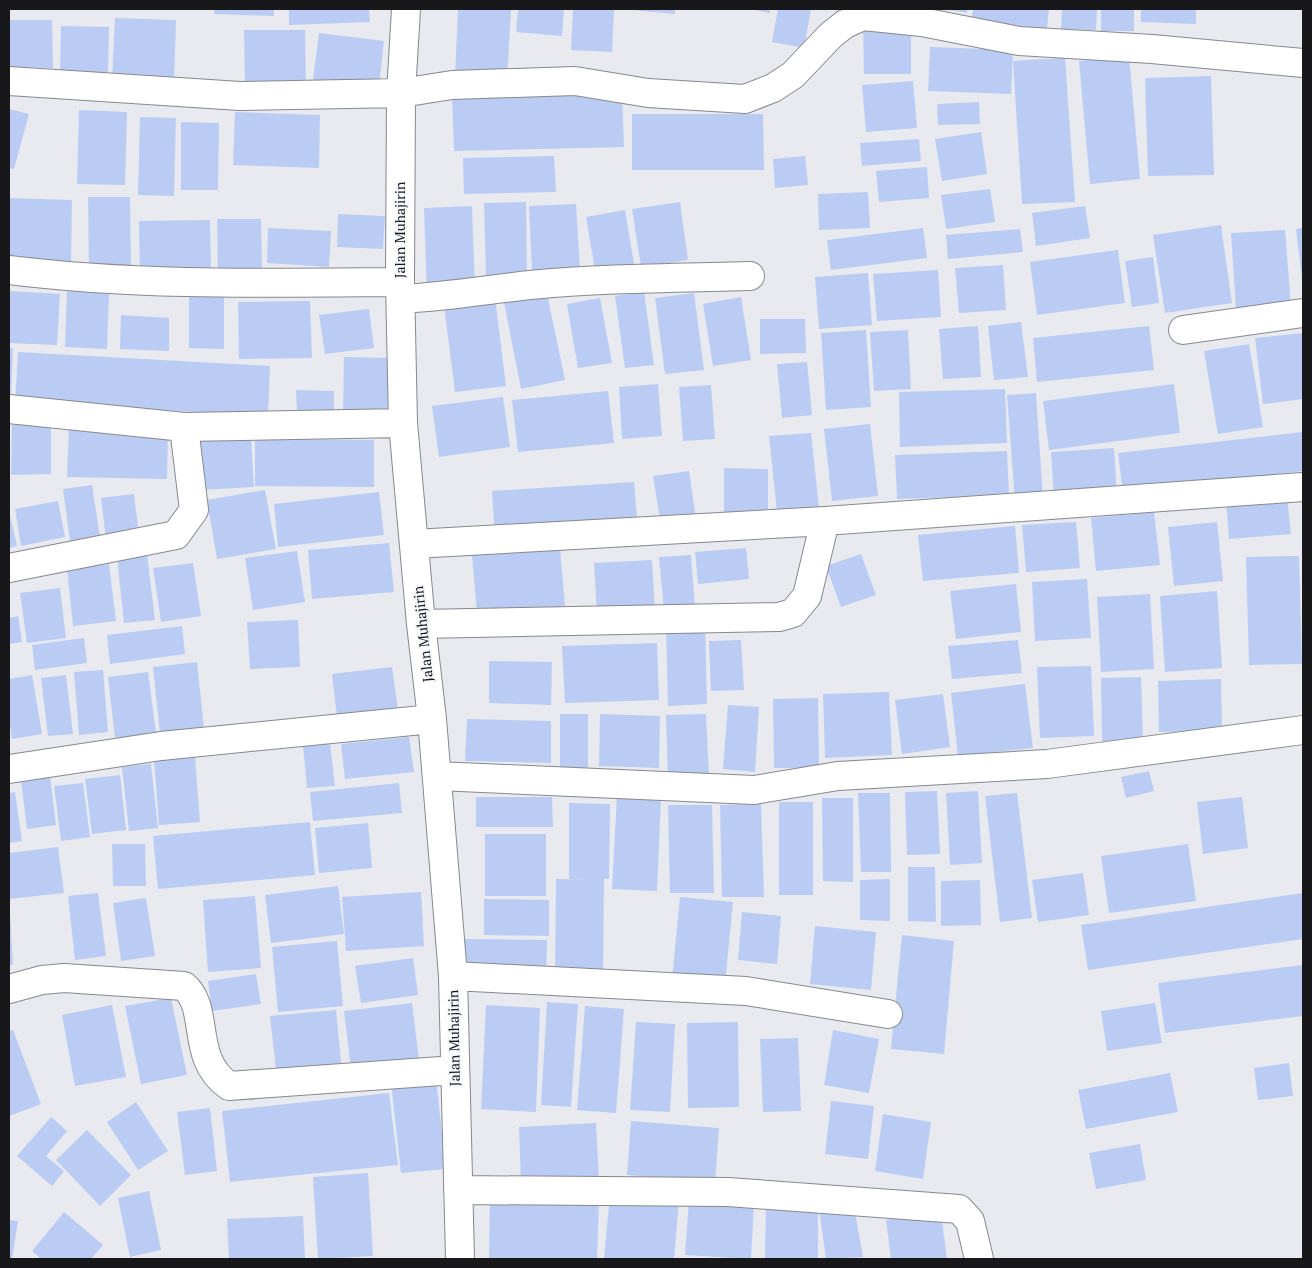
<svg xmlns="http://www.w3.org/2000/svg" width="1312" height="1268" viewBox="0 0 1312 1268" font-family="'PT Serif',serif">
	<rect width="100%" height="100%" fill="#e8eaef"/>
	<!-- building -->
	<path fill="#baccf3" d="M214,9H274V16L214,14Z
		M289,9H369L370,22L289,25Z
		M458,9H511L507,80L455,77Z
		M518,9H564L562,36L516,32Z
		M573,9H614L612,52L571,50Z
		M621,9H675V14Z
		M749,9H770V13Z
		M778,9H811L804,48L772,42Z
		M945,9H967V13Z
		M973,9H1049L1047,29L971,22Z
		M1062,9H1097L1096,30L1061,29Z
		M1101,9H1134V31H1101Z
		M1141,9H1196V24L1141,22Z
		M115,18L176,20L174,82L112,80Z
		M9,20H52L53,68L9,67Z
		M863,24H911V74H864Z
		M61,26L109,27L108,73L60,72Z
		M244,30H305L306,87L245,88Z
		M319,33L384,41L379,88L313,80Z
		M930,47L1013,50L1011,94L928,91Z
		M1129,56L1140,179L1090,184L1079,61Z
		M1065,58L1075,202L1022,204L1013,61Z
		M1211,76L1214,175L1148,176L1145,78Z
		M913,81L917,128L866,132L862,85Z
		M622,92L624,147L454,151L452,96Z
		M979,102L980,124L938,125L937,104Z
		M9,109L29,114L14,169L9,168Z
		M79,110L127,112L125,185L77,184Z
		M235,112L320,115L319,168L233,165Z
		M632,114H763L764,170H632Z
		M140,117L176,118L174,196L138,195Z
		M181,122L219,123L218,190H181Z
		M981,132L987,174L942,181L935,139Z
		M919,139L921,161L862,166L860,143Z
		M554,156L556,192L464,194L463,158Z
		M805,156L808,185L775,188L773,159Z
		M927,167L929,198L879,202L876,171Z
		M990,189L995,222L946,229L941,195Z
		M868,192L870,228L819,230L818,194Z
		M88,197H130L131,270H89Z
		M9,198L72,200L71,263L9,261Z
		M526,202L527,275L486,276L484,203Z
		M680,202L688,260L641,267L632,209Z
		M576,204L580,270L532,272L529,206Z
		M472,206L475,290L427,291L424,208Z
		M1085,206L1090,238L1036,246L1032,213Z
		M625,210L635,269L596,276L586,217Z
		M338,214L385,216L383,249L337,247Z
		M217,219H261L262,274H218Z
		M210,220L211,273L140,274L139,221Z
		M1221,225L1232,303L1165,313L1153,235Z
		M268,228L331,231L329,267L267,263Z
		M923,228L927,258L831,270L827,240Z
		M1303,228V279H1302L1296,229Z
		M1020,229L1023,252L948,259L946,235Z
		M1285,230L1291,306L1236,309L1231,233Z
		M1118,250L1125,303L1037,315L1030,262Z
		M1153,257L1159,303L1132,307L1125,261Z
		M1003,265L1006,310L959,313L955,268Z
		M938,270L941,317L877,321L873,274Z
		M868,273L872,325L819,329L815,277Z
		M9,291L60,294L57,345L9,343Z
		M67,291L109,293L107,349L65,347Z
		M644,292L654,365L625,368L615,296Z
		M694,293L704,370L665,374L655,298Z
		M547,294L565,380L521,389L504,302Z
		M189,296L224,297V349L189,348Z
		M741,297L751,360L713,366L703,304Z
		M495,298L506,386L455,392L444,305Z
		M600,298L612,363L578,368L567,304Z
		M310,301L312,358L239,359L238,302Z
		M369,309L374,348L325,354L319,315Z
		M121,315L169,318V351L120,349Z
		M760,319H805L806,353L760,354Z
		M1021,322L1028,377L994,380L988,326Z
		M978,326L981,377L943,379L939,329Z
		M1149,326L1154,370L1037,382L1033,338Z
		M866,330L871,407L826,410L821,333Z
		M908,330L911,389L874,391L870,332Z
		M1303,333V399L1263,404L1255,338Z
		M1249,344L1263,427L1218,434L1204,351Z
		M9,348H13L11,397H9Z
		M18,352L270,366L268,416L15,402Z
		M344,357L389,358L387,416L343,414Z
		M807,362L812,415L782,418L777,364Z
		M658,384L662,436L622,439L619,387Z
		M1174,384L1180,433L1049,450L1043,401Z
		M711,385L715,439L683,441L679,387Z
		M1005,389L1007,443L900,447L899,392Z
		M296,390L334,391V415H297Z
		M608,391L614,443L518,452L512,400Z
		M1036,393L1043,499L1015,501L1007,395Z
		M503,397L510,447L439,457L432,406Z
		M12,422H51V474L11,475Z
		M870,424L878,496L832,501L824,429Z
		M69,425L168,428L167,479L67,477Z
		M1303,432V471L1123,493L1118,453Z
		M811,433L819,508L777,512L769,436Z
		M251,437L254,487L199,490L196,441Z
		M255,439L374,440V487L255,486Z
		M1114,448L1117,495L1054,498L1051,452Z
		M1007,451L1009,495L897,499L895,455Z
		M724,468L768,469V513H724Z
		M689,471L696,519L661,524L653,476Z
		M634,482L638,529L495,538L492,491Z
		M92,485L100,537L70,541L63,489Z
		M265,490L276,549L217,559L207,500Z
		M379,492L384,535L278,547L274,504Z
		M134,494L139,535L106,540L101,498Z
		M1287,496L1291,534L1229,539L1226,500Z
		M58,501L65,537L21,546L15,509Z
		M9,511L17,546L9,548Z
		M1154,512L1160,565L1096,571L1091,518Z
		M1076,522L1080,568L1026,572L1022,525Z
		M1217,522L1223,581L1174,586L1168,527Z
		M1015,526L1019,573L923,581L918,535Z
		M389,543L394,592L312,599L308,550Z
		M560,548L565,607L477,613L472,555Z
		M746,548L749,579L698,584L695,552Z
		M297,551L305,602L253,610L245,558Z
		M147,554L155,620L124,623L117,557Z
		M861,554L876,595L841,607L826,566Z
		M691,555L695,608L664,611L659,557Z
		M1299,556L1302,664L1249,665L1246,557Z
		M652,560L655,612L597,614L594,563Z
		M193,563L201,616L161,622L153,568Z
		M109,564L116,621L73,626L67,569Z
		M1087,579L1091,638L1035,641L1032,582Z
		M1016,584L1021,632L956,639L950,591Z
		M60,588L66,638L27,643L20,593Z
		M1217,591L1222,668L1165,672L1160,596Z
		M1150,594L1154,669L1101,672L1097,597Z
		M18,616L22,642L9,644V618Z
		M298,620L300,667L250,669L247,622Z
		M666,622H705L707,704L668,706Z
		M182,626L185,654L110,664L107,635Z
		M84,638L87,663L35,670L32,645Z
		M741,640L744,690L711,691L709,641Z
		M1018,640L1022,673L952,679L948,646Z
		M657,643L659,700L565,703L562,646Z
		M489,661L552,662L551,705L489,703Z
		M197,662L204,729L160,734L153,667Z
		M1091,666L1094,736L1040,738L1037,667Z
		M392,667L398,710L337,717L332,674Z
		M103,670L108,732L79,735L74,672Z
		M148,672L156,733L115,738L108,677Z
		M32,675L42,734L12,739L9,720V679Z
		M66,675L73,734L48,736L41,678Z
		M1141,677L1143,741H1102L1101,678Z
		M1221,679L1222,731L1159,732L1158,681Z
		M1025,684L1033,748L958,756L951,693Z
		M889,692L892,755L825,758L823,694Z
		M943,694L950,747L902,754L895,700Z
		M818,698L819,768H774L773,699Z
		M728,705L759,707L755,772L723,769Z
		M560,714H588V768H560Z
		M600,714L660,716L659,768L599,766Z
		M706,714L709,777L668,779L666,715Z
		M467,719L551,721V763L465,761Z
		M409,737L414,772L345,779L341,744Z
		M330,743L335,786L307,788L303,746Z
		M195,757L200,822L159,825L154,759Z
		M151,764L158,828L129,831L122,767Z
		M1149,771L1154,791L1126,798L1121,777Z
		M120,775L126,830L92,834L85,779Z
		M50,776L56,825L27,829L21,780Z
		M83,783L90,837L61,841L54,786Z
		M399,783L402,813L313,821L310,792Z
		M937,791L940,854L907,855L905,792Z
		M978,791L982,863L950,865L946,793Z
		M15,792L22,841L9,843V793Z
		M858,793H890L891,872H861Z
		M1017,793L1032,918L1000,922L985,796Z
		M617,795L661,797L657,891L612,889Z
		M476,797H552L553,827H476Z
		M1242,797L1248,848L1203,854L1197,802Z
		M822,798H853V882L823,881Z
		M779,802H813V895H779Z
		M569,803L610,804L609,879H604L603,979L555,978L556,879L591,880L569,879Z
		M761,804L764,897H722L720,805Z
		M668,805H712L714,893H670Z
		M310,822L315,875L158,889L153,836Z
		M368,823L372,868L319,873L315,828Z
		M485,834H546V896H485Z
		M112,844H145L146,886H113Z
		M1188,844L1196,901L1109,913L1101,856Z
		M58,847L64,893L9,899V853Z
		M908,867H935L936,922L908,921Z
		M1083,873L1089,915L1038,922L1032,880Z
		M890,879V921L860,920V880Z
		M980,880L981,925L941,926V881Z
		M338,886L344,934L271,943L265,895Z
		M421,892L424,946L346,951L342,897Z
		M98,893L106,956L75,960L68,896Z
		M1303,893V939L1088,970L1081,925Z
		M255,896L261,968L208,972L203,900Z
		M680,897L733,902L725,984L672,979Z
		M146,898L155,956L121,961L113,903Z
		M484,899L549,900V936L484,935Z
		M742,912L781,916L777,964L738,960Z
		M9,913H10L13,965H9Z
		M815,926L876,932L871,990L810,984Z
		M902,935L954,941L944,1054L891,1049Z
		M464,939L547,940L546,976L463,974Z
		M337,941L343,1006L278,1012L272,947Z
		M413,958L418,995L361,1003L355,966Z
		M1303,965V1016L1165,1033L1158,983Z
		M256,974L261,1004L212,1011L208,981Z
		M171,998L187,1075L141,1084L125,1006Z
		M547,1002L578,1004L571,1107L541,1105Z
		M412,1003L420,1068L352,1076L344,1011Z
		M1155,1003L1162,1043L1107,1051L1101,1011Z
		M112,1005L126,1077L75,1086L62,1015Z
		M486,1005L540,1008L536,1112L481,1109Z
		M585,1006L624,1009L616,1113L577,1110Z
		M336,1010L342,1072L277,1078L270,1016Z
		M636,1022L675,1024L670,1112L630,1110Z
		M738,1022L739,1107L688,1108L687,1023Z
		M13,1030L41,1104L9,1116V1031Z
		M833,1030L879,1039L869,1093L824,1085Z
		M798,1038L801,1111L763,1112L760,1039Z
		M1289,1063L1293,1096L1258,1100L1254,1068Z
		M1170,1073L1178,1112L1086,1129L1078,1090Z
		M436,1079L446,1169L401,1173L391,1083Z
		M389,1093L398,1165L230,1182L222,1111Z
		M831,1101L874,1106L868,1159L825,1154Z
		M136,1102L168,1151L138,1170L107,1122Z
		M210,1108L217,1171L185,1175L177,1112Z
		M883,1114L931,1122L923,1179L875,1171Z
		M51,1117L67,1131L46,1156L64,1171L52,1186L17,1156Z
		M631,1121L719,1128L715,1182L627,1175Z
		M596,1123L599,1180L521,1184L519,1127Z
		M87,1130L131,1175L100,1206L56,1160Z
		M1140,1144L1146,1180L1096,1189L1089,1153Z
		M368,1173L373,1256L318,1259L313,1177Z
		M149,1191L161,1250L130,1257L118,1198Z
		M610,1194L679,1201L674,1259H604Z
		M490,1196L599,1200L597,1259L489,1258Z
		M689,1199L754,1203L751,1259L685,1255Z
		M766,1200L818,1202V1259H765Z
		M818,1202L854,1207L863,1257L826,1259Z
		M64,1212L103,1245L91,1259H41L32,1251Z
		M941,1213L947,1259H891L886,1220Z
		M303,1216L305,1259H229L227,1219Z
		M9,1220L18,1221L12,1259H9Z"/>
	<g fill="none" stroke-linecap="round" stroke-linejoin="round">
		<defs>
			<path id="minor" d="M406,9L401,93L400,282L403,423L421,624L432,719L453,976L460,1259
				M9,81L240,96L401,93L452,85L575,81L648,93L745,99L773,88L793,75L831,35L845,24L863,16L922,22L1019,41L1152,49L1303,63
				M9,270C139,286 269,283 400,282
				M401,299C444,297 486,290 530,285C603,278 677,278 750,276
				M1183,330L1303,313
				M9,409L184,427L403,423
				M414,544L825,521L1303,487
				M9,568L176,535L194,510L184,427
				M421,624L779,617L793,613L807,596L825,521
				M9,769L161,746L432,719
				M437,776L754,790L838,776L1047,764L1303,730
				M453,976L746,991L888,1014
				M9,989L42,980L64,978L184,986C211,1009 189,1058 229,1086L455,1070
				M458,1190L728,1192L959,1209L970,1221L979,1259"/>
		</defs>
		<!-- minor casing -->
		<use href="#minor" stroke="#86888d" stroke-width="30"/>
		<!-- minor -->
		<use href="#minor" stroke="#fff" stroke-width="28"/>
	</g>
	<g text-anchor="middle" stroke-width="4" stroke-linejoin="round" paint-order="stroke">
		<!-- street labels -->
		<g font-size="14" fill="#18181a" stroke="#f5f7fd">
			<text transform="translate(400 230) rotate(-90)" y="5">Jalan Muhajirin</text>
			<text transform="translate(423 634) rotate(-96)" y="5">Jalan Muhajirin</text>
			<text transform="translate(454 1038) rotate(-91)" y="5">Jalan Muhajirin</text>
		</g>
	</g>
	<!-- border -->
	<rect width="1312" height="1268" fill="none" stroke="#18181a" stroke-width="20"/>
</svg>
